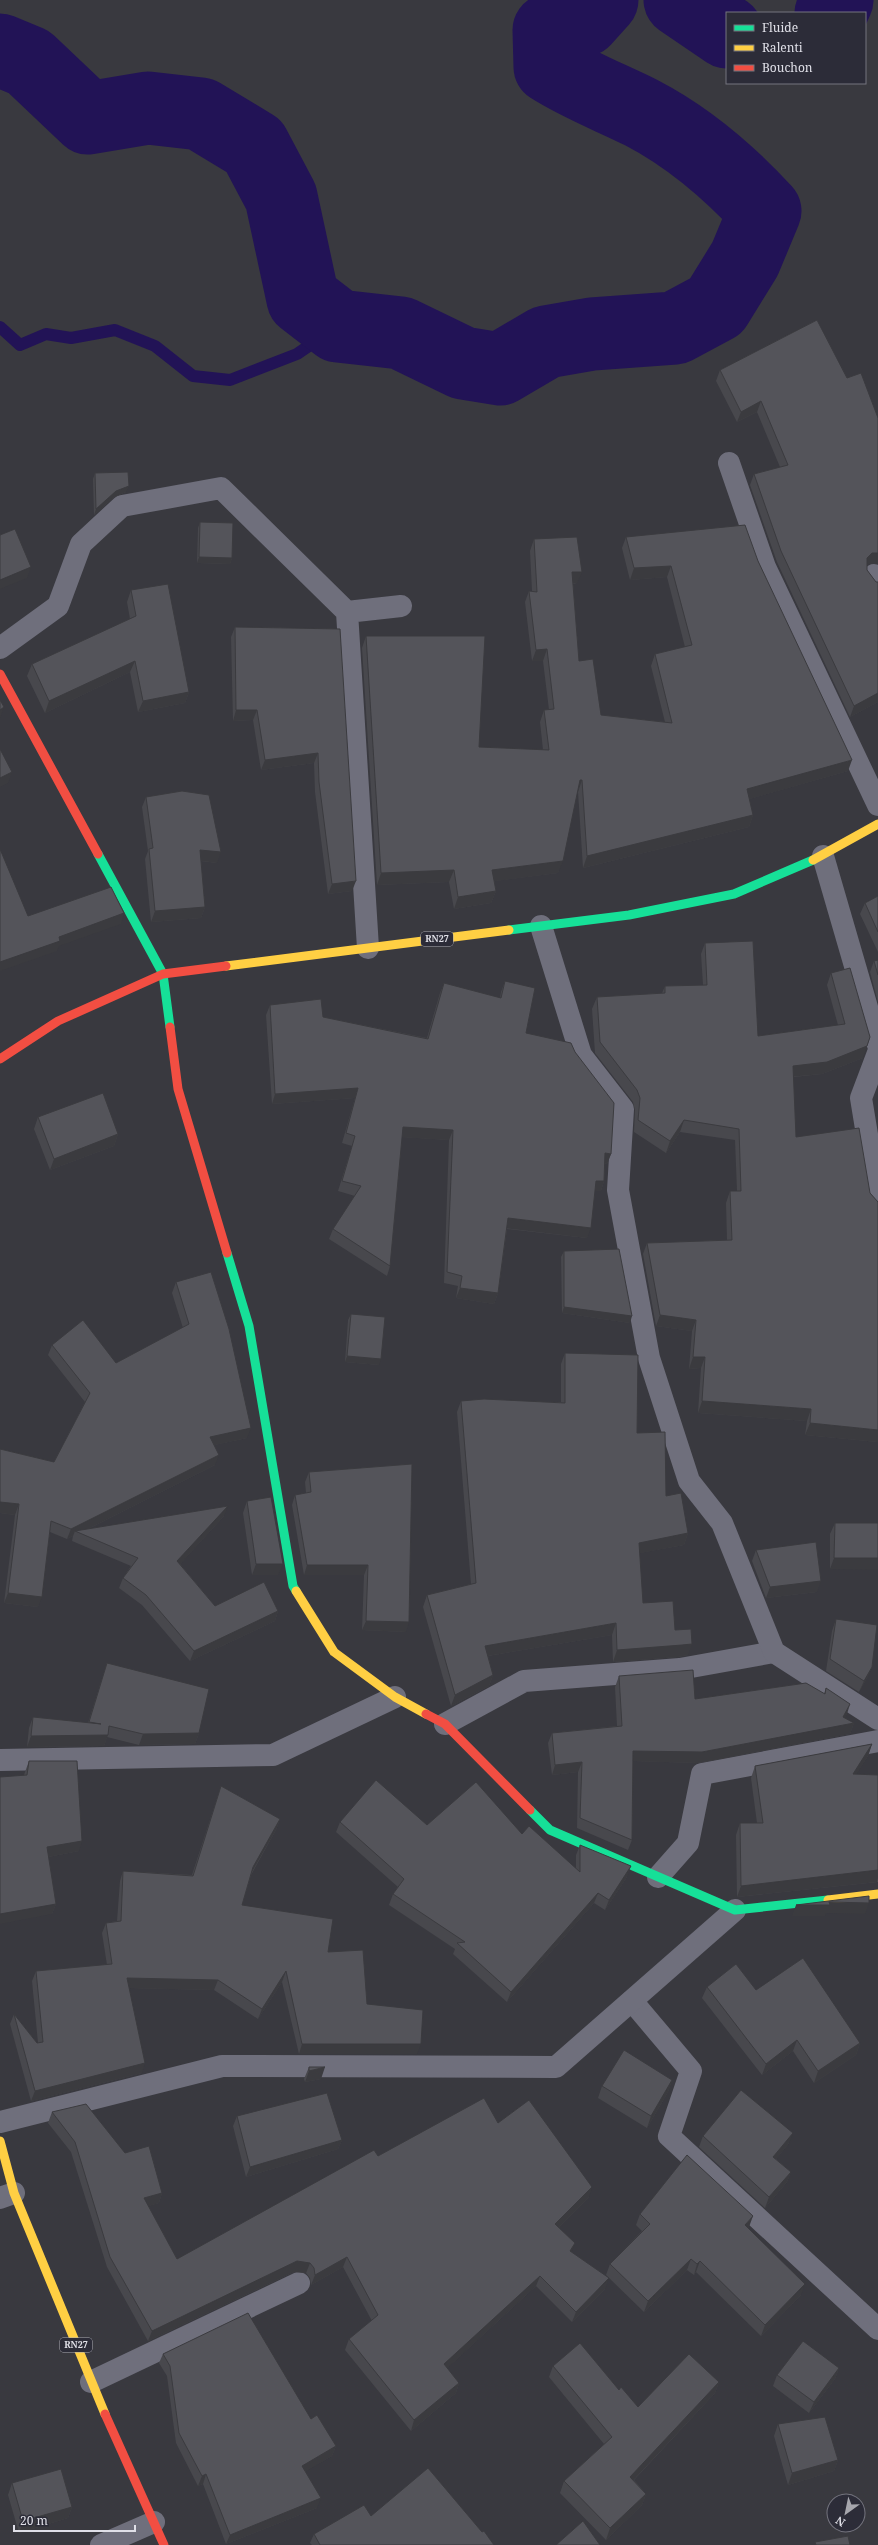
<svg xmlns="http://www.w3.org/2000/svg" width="878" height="2545" viewBox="0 0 878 2545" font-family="'Noto Serif',serif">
	<rect width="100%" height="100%" fill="#39393f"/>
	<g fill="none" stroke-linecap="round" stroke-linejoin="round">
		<!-- stream -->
		<path stroke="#221356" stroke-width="12" d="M0,327L20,345L46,334L71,338L115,330L155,346L193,376L230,380L297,354L338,326"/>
		<!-- river -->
		<path stroke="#221356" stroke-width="73" d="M680,0L727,32
			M831,13L837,0
			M0,50L29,62L88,118L148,108L201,114L254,146L281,197L303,299L338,326L401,333L463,363L500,369L546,342L592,334L675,328L716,306L745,259L765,211C730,173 688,137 642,113C610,97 580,86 550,67L549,30L584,20L602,0"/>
		<!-- lane -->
		<path stroke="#6f6f7c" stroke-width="22" d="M729,463L765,567L878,805
			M874,575L878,582
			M347,612L368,948
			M0,648L58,606L81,544L122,506L221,488L347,612L401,606
			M823,856L878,1045
			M878,1053L861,1098L878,1202
			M445,1724L524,1681L680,1669L774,1652
			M0,1760L273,1755L395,1697
			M658,1877L688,1843L702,1774L878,1741
			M632,2001L691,2071L669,2136L878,2329
			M0,2198L14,2193
			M91,2382L299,2283
			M101,2545L154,2522"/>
		<!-- street -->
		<path stroke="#6f6f7c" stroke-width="22" d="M541,926L581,1055L623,1109L618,1190L649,1358L689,1481L722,1523L774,1652L878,1719
			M0,2122L222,2066L556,2067L735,1910"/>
		<!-- fast -->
		<path stroke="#16e098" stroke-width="9" d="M98,854L163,974L170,1027
			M509,930L629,915L734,894L813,860
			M227,1253L249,1326L293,1586L296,1591
			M530,1810L550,1830L735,1910L828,1900"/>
		<!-- slow -->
		<path stroke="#ffcf43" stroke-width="9" d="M813,860L878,824
			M226,966L509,930
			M296,1591L334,1652L395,1697L426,1714
			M828,1900L878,1894
			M0,2141L14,2193L105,2414"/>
		<!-- jam -->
		<path stroke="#f24e42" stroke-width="9" d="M0,674L98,854
			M170,1027L178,1089L227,1253
			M0,1059L58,1021L163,974L226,966
			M426,1714L445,1724L530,1810
			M105,2414L164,2545"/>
	</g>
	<!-- wall -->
	<path fill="#48484d" d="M817,320L868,564L867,565V570L876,582H878V702L850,717L777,562L750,485L754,474L780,467L757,412L737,422L716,381L720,370Z
		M95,473L126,492L114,497L94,515L93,479Z
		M200,522L232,558L230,564L197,563L198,528Z
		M626,537L758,561L848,771L749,799L753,815L749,827L583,868L578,792L577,791L558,873L494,881L496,891L491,903L454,909L449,882L377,885L362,648L366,636L479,747L543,750L540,722L544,710H549L543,661H532L525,602L529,591H532L530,551L534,539L577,583L573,584L579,661L601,715L665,722L651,666L655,654L685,647L667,577L630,580L622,548Z
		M131,590L189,692L185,703L138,712L130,672L45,713L27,676L32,664L130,619L127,602Z
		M235,627L340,629L352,891L328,894L315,792L314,763L261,770L253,720L233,721L231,637Z
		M146,797L217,863L201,861L205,907L201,918L151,922L145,859L148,851L142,807Z
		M878,896V952L860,914L865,903Z
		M705,943L758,1036L838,1025L827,985L831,973L863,1058L822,1074L793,1077L796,1137L870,1193L878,1202V1442L805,1435L807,1421L698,1413L701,1368L689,1369L692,1331L656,1326L643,1254L647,1243L727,1240L726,1203L730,1191H737L735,1140L680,1132L666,1153L634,1132L635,1110L633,1102L595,1053L592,1009L597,997L662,993L665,986L703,985L701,954Z
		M878,960V1002L870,972L874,961Z
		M505,981L526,1033L611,1154L607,1164H605L604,1181L601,1191H595L587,1238L507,1229L498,1293L494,1304L456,1298L458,1286L444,1283L449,1140L402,1137L390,1266L387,1276L329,1239L333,1229L355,1196L338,1191L352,1146L342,1143L355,1098L272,1104L266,1015L270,1005L323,1017L427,1038L440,993L444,983L500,998L501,992Z
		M38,1117L118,1134L114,1146L50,1170L34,1129Z
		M564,1251L630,1323L562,1313L561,1257Z
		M176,1282L247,1438L214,1445L215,1465L88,1529L224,1516L180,1564L215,1606L278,1611L275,1621L190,1661L142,1605L119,1588L123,1578L131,1566L72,1541L73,1536L67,1539L50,1532L38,1607L4,1603L15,1515L0,1513V1449L54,1462L85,1402L48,1355L52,1345L116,1363L183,1328L172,1293Z
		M351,1314L379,1365L345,1362L348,1320Z
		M565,1353L637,1433L666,1496L688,1533L684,1545L639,1553L643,1603L675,1630L688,1655L678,1657L613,1662L612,1635L488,1656L493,1675L489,1686L451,1706L423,1607L427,1595L471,1584L457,1412L461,1401L561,1402V1364Z
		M412,1464L406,1632L362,1630L364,1575H304L292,1505L295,1495L306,1493L305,1482L309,1472Z
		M247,1501L278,1575H252L243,1513Z
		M835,1523H878L830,1569V1534Z
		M756,1550L817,1592L766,1598L752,1561Z
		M836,1619L872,1667L867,1678L859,1692L826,1671L832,1631Z
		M107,1663L199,1733L195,1744L139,1745L107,1737L104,1746L27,1747L29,1728L33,1717L88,1723Z
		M619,1676L695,1699L824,1694L826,1688L847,1714L844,1718L854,1723L850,1734L698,1763L633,1761L632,1840L628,1850L577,1828L578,1772L552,1775L548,1743L552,1733L617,1726L615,1687Z
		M872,1744L868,1756L856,1774L878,1775V1882L737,1897L736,1835L740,1823H757L751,1778L755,1766Z
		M29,1761L79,1851L48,1857L56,1904L52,1914L24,1775L25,1772Z
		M221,1786L280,1819L276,1830L251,1875L242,1905L328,1952L367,2004L417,2054H299L282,1982L258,2019L214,1990L129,1988L142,2073L31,2101L10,2024L14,2014L37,2043H38L32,1981L36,1971L107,1965L102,1933L106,1923L117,1921L120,1881L123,1871L192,1875Z
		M340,1822L427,1825L522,1834L576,1869V1855L580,1845L627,1877L605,1910L594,1903L507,2002L453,1954L455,1949L389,1905L393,1894L398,1887L336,1832Z
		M707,1987L756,1990L860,2043L856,2055L814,2083L793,2051L762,2075L702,1998Z
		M309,2067L321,2079L305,2082L304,2079Z
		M672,2080L668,2092L647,2128L598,2098L602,2086Z
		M52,2112L125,2153L162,2193L159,2203L148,2206L177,2259L378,2156L498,2123L589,2197L559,2227L571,2252L605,2289L572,2322L536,2286L447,2368L459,2383L456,2393L411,2431L345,2350L349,2339L372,2321L343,2267L311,2285L310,2278L306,2273L294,2272L148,2341L107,2267L71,2152L48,2123Z
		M237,2116L342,2140L338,2149L246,2177L233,2126Z
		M703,2136L789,2143L776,2159L791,2172L787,2182L765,2208L699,2147Z
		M640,2214L749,2227L748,2228L801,2295L761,2336L696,2272L694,2275L687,2270L644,2312L606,2275L610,2264L642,2231L636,2225Z
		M163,2354L311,2419L336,2446L332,2456L305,2471L317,2508L226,2544L203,2484L198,2486L176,2443L167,2376L159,2363Z
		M553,2366L619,2390L638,2407L719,2382L715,2393L634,2480L646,2494L642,2505L606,2540L560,2493L564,2481L604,2444L549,2377Z
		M839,2368L835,2379L809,2413L773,2386L777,2375Z
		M778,2424L838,2460L834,2471L788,2485L774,2436Z
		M12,2483L72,2507L68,2518L19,2533L8,2495Z
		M371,2516L482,2532L494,2545H312L310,2543L314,2534Z"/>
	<!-- shaded-wall -->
	<path fill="#3b3b3f" d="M761,401L757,412L737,422L741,412Z
		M129,486L126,492L114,497L94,515L96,509L116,491Z
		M872,553H878V564H868L863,569L867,558Z
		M199,557L232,558L230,564L197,563Z
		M671,566L667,577L630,580L634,568Z
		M31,567L27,578L0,589V580Z
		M572,572H582L577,583L568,584Z
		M547,649L543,661H532L536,650Z
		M135,661L130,672L45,713L49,701Z
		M189,692L185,703L138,712L143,701Z
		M878,693V702L850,717L854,706Z
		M4,707L0,718V710Z
		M236,710H257L253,720L233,721Z
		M318,753L314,763L261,770L265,760Z
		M852,760L848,771L743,801L747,789Z
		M12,772L8,783L0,787V778Z
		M580,780H582L578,792L576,791Z
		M753,815L749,827L583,868L587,856Z
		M200,850L221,852L217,863L196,860Z
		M563,861L558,873L488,882L492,870Z
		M454,870L449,882L377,885L381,873Z
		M356,881L352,891L328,894L332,884Z
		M496,891L491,903L454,909L458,897Z
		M205,907L201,918L151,922L155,911Z
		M124,913L121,924L59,946L57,951L0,971V962L59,937Z
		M870,1037L863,1058L822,1074L788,1077L793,1066Z
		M358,1088L355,1098L272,1104L275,1094Z
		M684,1120L680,1132L666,1153L670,1141Z
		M403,1127L453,1130L449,1140L399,1137Z
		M118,1134L114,1146L50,1170L54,1159Z
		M605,1153L611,1154L607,1164L601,1163Z
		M596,1181H604L601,1191H593Z
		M508,1218L591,1228L587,1238L504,1228Z
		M460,1288L498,1293L494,1304L456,1298Z
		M564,1307L632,1316L630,1323L562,1313Z
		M660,1315L696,1320L692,1331L656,1326Z
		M347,1356L381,1359L379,1365L345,1362Z
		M693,1357H705L701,1368L689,1369Z
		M702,1401L811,1409L807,1421L698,1413Z
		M810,1423L878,1430V1442L805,1435Z
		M251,1428L247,1438L206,1447L210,1437Z
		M219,1455L215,1465L80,1533L75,1531L73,1536L67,1539L71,1529Z
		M0,1502L19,1504L15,1515L0,1513Z
		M228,1506L224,1516L174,1571L177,1561Z
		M688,1533L684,1545L635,1554L639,1543Z
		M834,1558H878V1570L830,1569Z
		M256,1564H283L278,1575H252Z
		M307,1565H368L364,1575H304Z
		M821,1581L817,1592L766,1598L770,1587Z
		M8,1593L42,1597L38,1607L4,1603Z
		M278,1611L275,1621L190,1661L194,1651Z
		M366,1621L409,1622L406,1632L362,1630Z
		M616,1623L612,1635L481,1657L485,1646Z
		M692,1644L688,1655L678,1657L613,1662L617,1650Z
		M872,1667L867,1678L859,1692L864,1681Z
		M493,1675L489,1686L451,1706L455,1695Z
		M850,1704L847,1714L840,1726L854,1723L850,1734L698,1763L629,1761L633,1751L843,1717Z
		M199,1733L195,1744L139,1745L143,1734Z
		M108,1735L104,1746L27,1747L31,1736Z
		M872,1744L868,1756L849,1786L853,1774Z
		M582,1762L578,1772L552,1775L555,1765Z
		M280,1819L276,1830L249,1877L253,1867Z
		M82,1841L79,1851L43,1858L47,1847Z
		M631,1866L627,1877L605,1910L609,1900Z
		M878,1870V1878L877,1882L737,1897L741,1886Z
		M598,1893L594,1903L507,2002L511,1992Z
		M829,1902L869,1903L865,1914L826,1913L825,1916H792L796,1905Z
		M56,1904L52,1914L0,1924V1914Z
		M286,1971L282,1982L258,2019L262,2009Z
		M127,1978L218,1980L214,1990L123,1988Z
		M797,2040L793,2051L762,2075L766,2064Z
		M860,2043L856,2055L814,2083L818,2071Z
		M302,2044H421L417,2054H299Z
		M145,2063L142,2073L31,2101L35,2091Z
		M325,2067L321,2079L305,2082L309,2071Z
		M672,2080L668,2092L647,2128L651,2116Z
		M793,2133L789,2143L770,2167L773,2157Z
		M342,2140L338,2149L246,2177L250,2167Z
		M791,2172L787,2182L765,2208L769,2197Z
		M592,2187L589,2197L552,2234L555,2224Z
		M162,2193L159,2203L140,2209L144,2198Z
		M753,2216L749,2227L741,2236L745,2225Z
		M575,2243L571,2253L570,2251Z
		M347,2257L343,2267L311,2285L315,2275Z
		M691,2259L687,2270L644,2312L648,2301Z
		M297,2261L310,2263L306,2273L294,2272L148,2341L152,2331Z
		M700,2261L696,2272L694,2275L697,2264Z
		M540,2276L536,2286L440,2375L444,2364Z
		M609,2278L605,2289L572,2322L576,2312Z
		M805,2284L801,2295L761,2336L765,2325Z
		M839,2368L835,2379L809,2413L814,2402Z
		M719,2382L715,2393L626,2488L630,2477Z
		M459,2383L456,2393L411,2431L414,2420Z
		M336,2446L332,2456L298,2476L302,2466Z
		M838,2460L834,2471L788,2485L792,2473Z
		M206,2474L203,2484L198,2486L202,2476Z
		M646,2494L642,2505L606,2540L610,2528Z
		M321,2498L317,2508L226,2544L230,2535Z
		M72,2507L68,2518L19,2533L23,2521Z"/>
	<!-- building -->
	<path fill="#54545a" stroke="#3b3b3f" d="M817,320L847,378L861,373L878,418V553H872L867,558V570L876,582H878V693L854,706L781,551L754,474L788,465L761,401L741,412L720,370Z
		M128,472L129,486L116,491L96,509L95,473Z
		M200,522L233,523L232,558L199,557Z
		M745,525L758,561L852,760L747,789L753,815L587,856L582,780H580L563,861L492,870L496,891L458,897L454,870L381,873L366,636H485L479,747L549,750L544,710L554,709L547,649L536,650L529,591L537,592L534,539L577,537L582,572H572L579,661L593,659L601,715L672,723L655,654L692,645L671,566L634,568L626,537Z
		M15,529L31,567L0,580V535Z
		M168,584L189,692L143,701L135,661L49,701L32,664L136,616L131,590Z
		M235,627L340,629L356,881L332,884L319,782L318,753L265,760L257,710H236Z
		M0,700L4,707L0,710Z
		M0,749L12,772L0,778Z
		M182,791L209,795L221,852L200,850L205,907L155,911L149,849L153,848L146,797Z
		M0,849L28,916L111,887L124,913L59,937L60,941L0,962Z
		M878,896V932L865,903Z
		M753,941L758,1036L845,1024L831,973L850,968L870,1037L867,1046L827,1062L793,1066L796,1137L859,1128L870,1193L878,1202V1430L810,1423L811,1409L702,1401L705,1357H693L696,1320L660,1315L647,1243L732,1240L730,1191H741L739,1129L684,1120L670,1141L638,1120L640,1098L637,1090L600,1042L597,997L665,993V986L707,985L705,943Z
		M878,960V975L874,961Z
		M505,981L535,988L526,1033L571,1043L575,1052L614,1103L611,1154L605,1153L604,1181H596L591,1228L508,1218L498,1293L460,1288L462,1276L447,1272L453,1130L403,1127L390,1266L333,1229L361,1186L342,1181L355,1136L346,1133L358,1088L275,1094L270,1005L321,999L323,1017L428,1039L444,983L501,998Z
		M103,1093L118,1134L54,1159L38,1117Z
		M619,1249L632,1316L564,1307V1251Z
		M211,1272L229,1329L251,1428L210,1437L219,1455L71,1529L51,1521L42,1597L8,1593L19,1504L0,1502V1449L54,1462L90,1393L52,1345L83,1320L116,1363L189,1324L176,1282Z
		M351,1314L385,1317L381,1359L347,1356Z
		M565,1353L638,1355L637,1433L665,1432L666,1496L681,1493L688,1533L639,1543L643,1603L673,1601L675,1630L691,1629L692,1644L682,1645L617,1650L616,1623L485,1646L493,1675L455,1695L427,1595L476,1583L461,1401L484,1399L565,1403Z
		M412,1464L409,1622L366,1621L368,1565H307L295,1495L311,1492L309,1472Z
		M271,1497L283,1564H256L247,1501Z
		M228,1506L177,1561L215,1606L264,1582L278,1611L194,1651L146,1595L123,1578L138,1558L75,1531Z
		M835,1523H878V1558H834Z
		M816,1542L821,1581L770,1587L756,1550Z
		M836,1619L877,1625L872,1667L864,1681L830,1659Z
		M107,1663L209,1689L199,1733L143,1734L109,1726L108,1735L31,1736L33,1717L101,1724L89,1722Z
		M693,1670L695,1699L806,1683L825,1694L826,1688L850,1704L843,1717L854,1723L702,1752L633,1751L632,1840L580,1818L582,1762L555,1765L552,1733L622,1726L619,1676Z
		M872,1744L853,1774L878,1775V1870L741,1886L740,1823H763L755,1766Z
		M29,1761H77L82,1841L47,1847L56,1904L0,1914V1777L27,1775Z
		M376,1780L427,1825L476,1782L522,1834L529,1826L580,1872V1845L631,1866L609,1900L598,1893L511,1992L457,1943L465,1942L393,1894L404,1879L340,1822Z
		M221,1786L280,1819L253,1867L242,1905L333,1919L328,1952L363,1950L367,2004L423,2010L421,2044H302L286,1971L262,2009L218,1980L127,1978L145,2063L35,2091L14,2014L37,2043L43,2042L36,1971L112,1964L106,1923L121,1921L123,1871L193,1876Z
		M869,1896V1903L829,1902L830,1905H796Z
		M803,1958L860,2043L818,2071L797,2040L766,2064L707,1987L736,1964L756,1990Z
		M624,2050L672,2080L651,2116L602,2086Z
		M309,2067H325L309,2071Z
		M741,2090L793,2133L773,2157L791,2172L769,2197L703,2136Z
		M327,2093L342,2140L250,2167L237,2116Z
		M484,2098L498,2123L529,2100L592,2187L555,2224L575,2243L570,2251L609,2278L576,2312L540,2276L444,2364L459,2383L414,2420L349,2339L378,2315L347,2257L315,2275L314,2268L310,2263L297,2261L152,2331L110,2257L75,2142L52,2112L86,2104L125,2153L149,2146L162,2193L144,2198L177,2259L374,2150L378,2156Z
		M687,2155L753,2216L745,2225L805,2284L765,2325L700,2261L697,2264L691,2259L648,2301L610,2264L650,2224L640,2214Z
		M248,2313L311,2419L317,2415L336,2446L302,2466L321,2498L230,2535L206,2474L202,2476L179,2433L170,2366L163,2354Z
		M803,2341L839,2368L814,2402L777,2375Z
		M580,2343L619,2390L621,2387L638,2407L689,2354L719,2382L630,2477L646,2494L610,2528L564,2481L612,2437L553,2366Z
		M825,2417L838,2460L792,2473L778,2424Z
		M428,2468L482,2532L484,2531L494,2545H320L314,2534L364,2505L371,2516Z
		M61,2469L72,2507L23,2521L12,2483Z
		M583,2521L600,2545H556Z
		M848,2536L850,2545H816L815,2542Z"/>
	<g text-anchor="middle" stroke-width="4" stroke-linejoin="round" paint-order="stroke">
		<!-- shield labels -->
		<g fill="#2c2c38" stroke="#aaaab3" stroke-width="1">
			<rect x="421" y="932" width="32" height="14" rx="3"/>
			<rect x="60" y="2338" width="32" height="14" rx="3"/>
		</g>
		<g font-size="9" font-weight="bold" fill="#e0e0e8">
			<text x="437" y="942">RN27</text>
			<text x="76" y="2348">RN27</text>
		</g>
	</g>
	<!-- legend -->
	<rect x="726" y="12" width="140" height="72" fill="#2c2c38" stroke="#74747e"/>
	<rect x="734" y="25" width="20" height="6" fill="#16e098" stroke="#74747e"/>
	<text x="762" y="32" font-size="12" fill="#e0e0e8">Fluide</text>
	<rect x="734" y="45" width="20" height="6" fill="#ffcf43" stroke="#74747e"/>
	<text x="762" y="52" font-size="12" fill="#e0e0e8">Ralenti</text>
	<rect x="734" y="65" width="20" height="6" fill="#f24e42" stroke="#74747e"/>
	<text x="762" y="72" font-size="12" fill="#e0e0e8">Bouchon</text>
	<!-- north arrow -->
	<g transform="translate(846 2513) rotate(213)"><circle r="19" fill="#2c2c38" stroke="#74747e"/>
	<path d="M0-3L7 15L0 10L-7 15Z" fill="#a6a6ad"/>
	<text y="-6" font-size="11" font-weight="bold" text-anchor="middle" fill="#e0e0e8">N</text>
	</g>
	<!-- scale -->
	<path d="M14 2525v6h121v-6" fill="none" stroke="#e0e0e8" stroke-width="2"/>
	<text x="20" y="2525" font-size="12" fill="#e0e0e8" stroke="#2c2c38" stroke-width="3" paint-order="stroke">20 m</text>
</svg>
